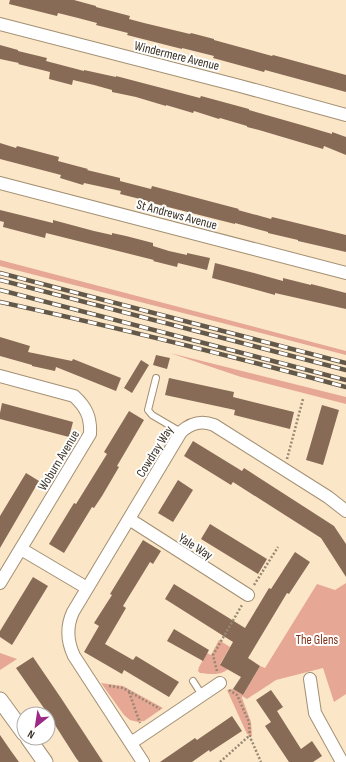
<svg xmlns="http://www.w3.org/2000/svg" width="346" height="762" viewBox="0 0 346 762" font-family="'Sofia Sans Condensed',sans-serif">
	<rect width="100%" height="100%" fill="#fbe6c7"/>
	<!-- green -->
	<path fill="#e6a794" d="M0,260L346,351V355L0,266Z
		M170,353L346,397V404L241,377Z
		M346,583V694L334,702L323,668L276,680L247,699L242,696V698L251,722L252,736L247,734L227,690L233,689L243,695L260,666L265,668L317,584L335,590Z
		M219,640L230,647L220,664L228,669C220,676 211,674 200,673L198,671L199,667L207,653L211,655Z
		M0,653L17,659L0,670Z
		M101,683L123,686L163,708L144,721L138,722L130,720L124,715Z"/>
	<!-- building -->
	<path fill="#876b57" d="M10,0H74L96,6V7L130,16L129,19L144,23L190,34L191,33L214,39V40L272,56L273,55L346,75V92L265,70L264,72L213,58L214,56L182,48V49L127,35L128,33L96,25L97,23L78,18L58,13L57,16L9,4Z
		M0,45L18,50V51L47,58L46,61L84,71V70L116,77V76L200,98L201,96L249,109V110L305,126L332,134V132L346,137V155L324,146L323,149L259,130L247,127V126L220,118L219,119L194,111L193,113L166,105V106L136,97L112,92V90L94,85L73,80L72,85L49,79L50,72L18,64L19,63L0,59Z
		M0,143L16,148L17,146L59,157L58,161L88,169L87,170L120,178V181L151,189L152,186L239,209L238,210L271,219L272,217L346,235V252L298,241V240L268,233V232L235,223V224L148,202V201L120,194L121,191L84,183L83,185L60,178L61,175L0,159Z
		M0,210L53,223V220L94,231L112,235V233L126,236L153,243V246L169,251L187,255V253L210,258L207,270L178,263L177,267L153,261L154,260L46,233L45,238L3,227L4,222L0,221Z
		M215,263L254,273L283,281V278L311,285V284L346,293V309L275,293V295L212,278Z
		M0,337L30,346L28,352L72,361L73,359L121,378L116,391L56,367L55,371L32,366V365L0,356Z
		M156,355L170,358L167,369L153,365Z
		M141,360L149,365L132,393L124,388Z
		M169,378L234,392L233,397L294,412L290,429L234,415L235,410L165,395Z
		M2,403L73,422L69,437L0,419V413Z
		M322,405L339,410L323,465L306,460Z
		M129,411L144,420L117,466L119,467L102,496L94,508L92,507L64,553L49,544L74,503L76,504L107,454L104,452Z
		M193,441L242,471L244,468L334,526L346,544V577L321,538L233,482L231,485L184,456Z
		M26,473L39,481L0,548V516Z
		M178,480L193,490L173,522L158,513Z
		M210,524L267,559L258,574L201,539Z
		M143,540L161,551L153,564L150,562L123,606L126,608L105,644L133,660L136,656L179,682L169,697L124,670L122,674L84,652L99,626L94,623L112,595L110,594Z
		M295,552L310,562L289,594L287,593L248,658L260,666L243,695L233,689L241,677L220,665L233,642L165,599L174,584L245,628L269,588L271,589Z
		M33,577L48,586L12,645L0,637V631Z
		M174,629L209,650L203,661L167,641Z
		M33,657L61,698L103,762H79L76,758L48,714L16,668Z
		M271,690L283,707L277,711L301,749L312,741L322,756L313,762H289L265,726L271,722L256,700Z
		M232,716L242,731L210,752L209,750L192,762H160L195,738L197,740Z
		M0,735L11,751L19,762H0Z"/>
	<g fill="none" stroke-linecap="round" stroke-linejoin="round">
		<defs>
			<path id="service" d="M156,378L148,410L152,415L181,432
				M193,681L202,695"/>
			<path id="minor" d="M0,24L240,86L346,115
				M0,183L346,273
				M0,376L74,396C86,407 91,417 90,434L0,583
				M129,519L248,595
				M21,549L87,588
				M310,679L315,713L342,762
				M131,743L220,683
				M143,762L74,656C67,641 66,627 73,612L181,432C191,423 201,420 214,425L328,497L346,511"/>
			<path id="tertiary" d="M0,700L24,733
				M28,738L45,762"/>
		</defs>
		<!-- service casing -->
		<use href="#service" stroke="#a39073" stroke-width="8"/>
		<!-- minor casing -->
		<use href="#minor" stroke="#a39073" stroke-width="14"/>
		<!-- tertiary casing -->
		<use href="#tertiary" stroke="#a39073" stroke-width="17"/>
		<!-- path -->
		<path stroke="#978873" stroke-width="2.5" stroke-dasharray="2 2" stroke-linecap="butt" d="M287,459L303,399
			M254,585L278,547
			M217,671L213,655L242,605
			M109,686L123,688L160,709
			M229,690L237,695L249,722L250,737L261,762
			M129,692L140,723
			M220,762L249,736"/>
		<!-- service -->
		<use href="#service" stroke="#fff" stroke-width="6"/>
		<!-- minor -->
		<use href="#minor" stroke="#fff" stroke-width="12"/>
		<!-- tertiary -->
		<use href="#tertiary" stroke="#fff" stroke-width="15"/>
		<defs>
			<path id="rail" d="M0,273L346,363
				M0,280L346,370
				M0,290L346,380
				M0,302C116,327 231,356 346,387"/>
		</defs>
		<!-- rail casing -->
		<use href="#rail" stroke="#645949" stroke-width="4.5"/>
		<!-- rail -->
		<use href="#rail" stroke="#fff" stroke-width="3" stroke-dasharray="9" stroke-linecap="butt"/>
	</g>
	<g text-anchor="middle" stroke-width="4" stroke-linejoin="round" paint-order="stroke">
		<!-- street labels -->
		<g font-size="13" fill="#372f23" stroke="#fff">
			<text transform="translate(177 55) rotate(14)" y="5">Windermere Avenue</text>
			<text transform="translate(177 214) rotate(15)" y="5">St Andrews Avenue</text>
			<text transform="translate(154 451) rotate(-58)" y="5">Cowdray Way</text>
			<text transform="translate(58 460) rotate(-59)" y="5">Woburn Avenue</text>
			<text transform="translate(196 546) rotate(32)" y="5">Yale Way</text>
		</g>
		<!-- park labels -->
		<g font-size="13" fill="#813219" stroke="#fff">
			<text x="317" y="644">The Glens</text>
		</g>
	</g>
	<!-- north arrow -->
	<g transform="translate(36 726) rotate(210)"><circle r="19" fill="#ffffff" stroke="#afaca7"/>
	<path d="M0-3L7 15L0 10L-7 15Z" fill="#9c2986"/>
	<text y="-6" font-size="11" font-weight="bold" text-anchor="middle" fill="#372f23">N</text>
	</g>
</svg>
